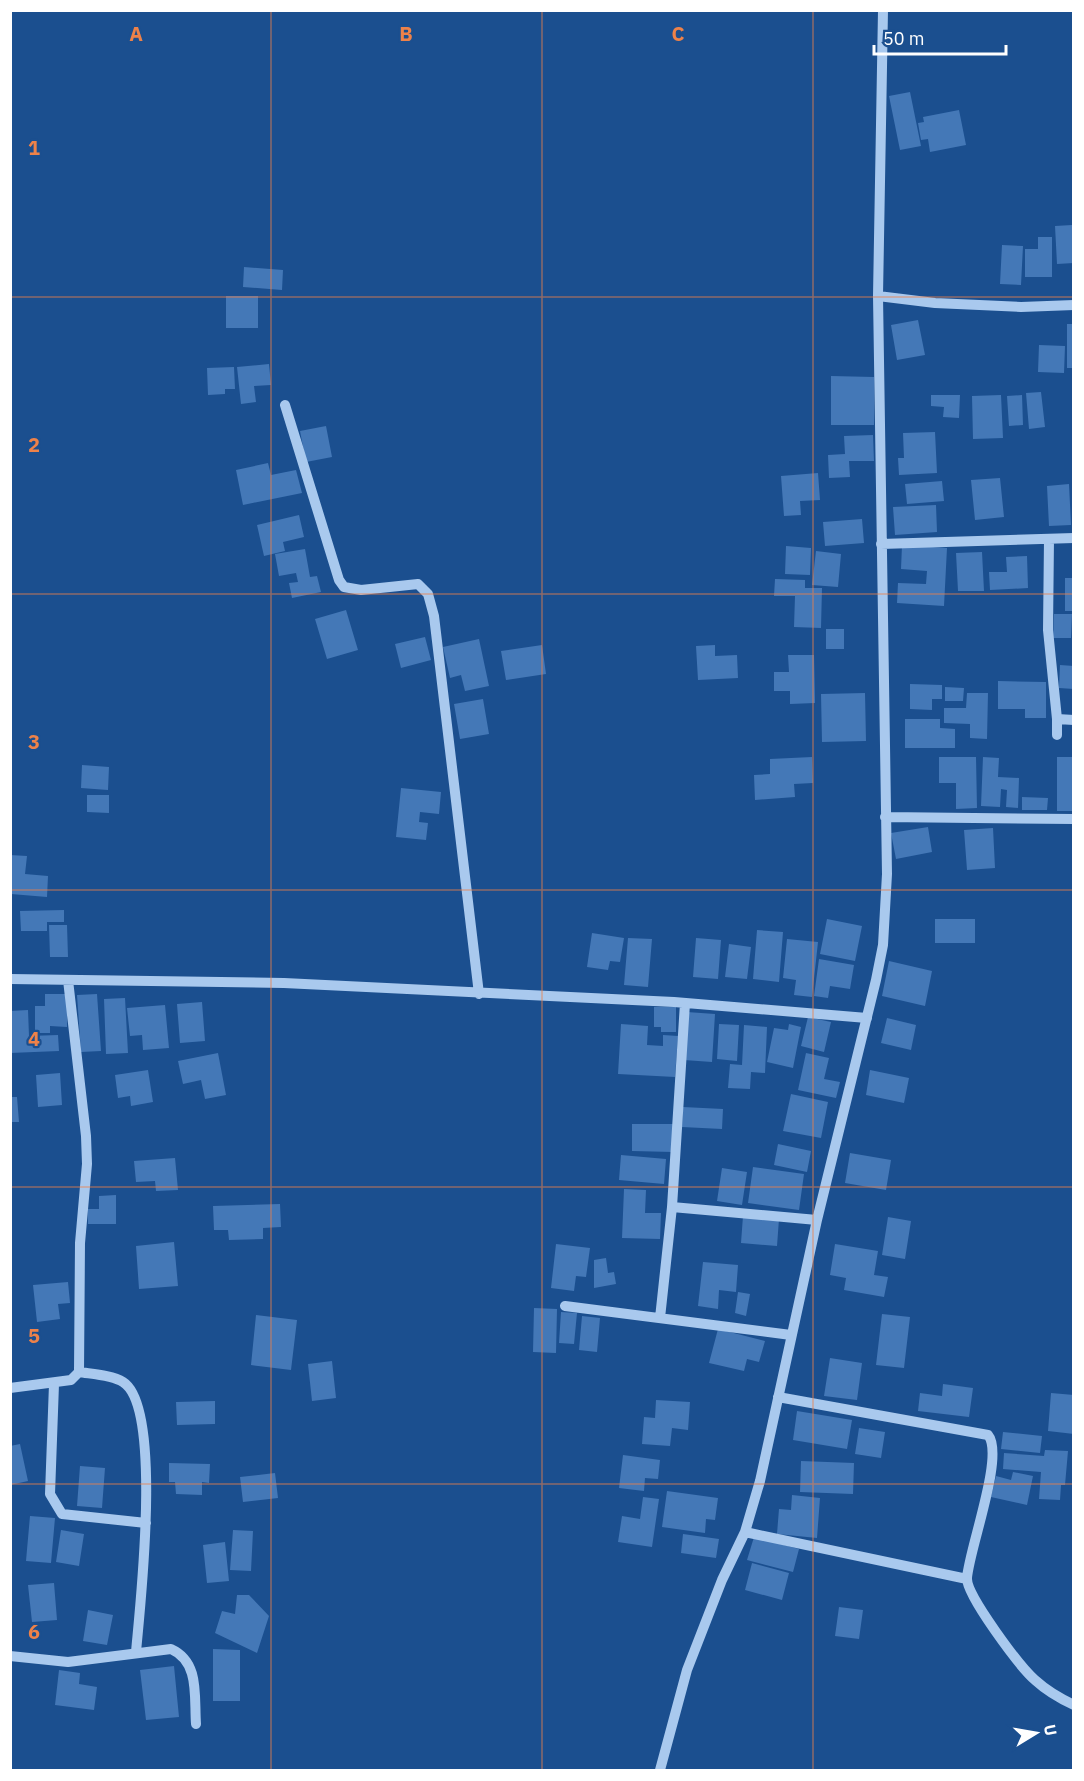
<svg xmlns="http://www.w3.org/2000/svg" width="1084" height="1781" viewBox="0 0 1084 1781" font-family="'IBM Plex Sans',sans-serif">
	<rect width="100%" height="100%" fill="#1b4f8f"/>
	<!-- building -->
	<path fill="#4478b7" d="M910,92L921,146L900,150L889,96Z
		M959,110L966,145L930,152L928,139L921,140L918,123L924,122L923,117Z
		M1072,225L1074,263L1057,264L1055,226Z
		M1038,237H1052V277H1025V249H1038Z
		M1002,245L1023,246L1021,285L1000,284Z
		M244,267L283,270L282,290L243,287Z
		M226,296H258V328H226Z
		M918,320L925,355L897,360L891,325Z
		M1067,324H1074L1072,368H1067Z
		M1039,345L1065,346L1064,373L1038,372Z
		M269,364L271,385L254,386L256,402L241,404L237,367Z
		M234,367L235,389H225V394L208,395L207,368Z
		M831,376L874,377V425H831Z
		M1041,392L1045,427L1029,429L1026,393Z
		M931,395H960L959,418L943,417L944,407L931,406Z
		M1001,395L1003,438L973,439L972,396Z
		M1022,395L1023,425L1009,426L1007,396Z
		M326,426L332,457L306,462L300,431Z
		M935,432L937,473L899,475L898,458H904L903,433Z
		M873,435L874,461H849L850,477L829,478L828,455L845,454L844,436Z
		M268,463L271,475L296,470L302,493L243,505L236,470Z
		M818,473L820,500L800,501L801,515L784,516L781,476Z
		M1000,478L1004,517L975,520L971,480Z
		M942,481L944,501L907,504L905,484Z
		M1069,484L1071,525L1049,526L1047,486Z
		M936,505L937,532L895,535L893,507Z
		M299,515L304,537L283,542L285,551L264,556L257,525Z
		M862,519L864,543L825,546L823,522Z
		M902,545L947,548L944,606L897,603L898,583L926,584L927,571L901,569Z
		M786,546L811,548L810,575L785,574Z
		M305,549L310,577L317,576L321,592L292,598L289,583L298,582L296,573L279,576L275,554Z
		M816,551L841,554L838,587L812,585Z
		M982,552L984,591H958L956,553Z
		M1027,556L1028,588L990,590L989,572H1007L1006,557Z
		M1065,578H1074V611H1065Z
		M775,579L805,580V588H822L821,628L794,627L795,596H774Z
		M346,610L358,650L327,659L315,619Z
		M1054,614H1072L1071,638H1053Z
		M826,629H844V649H826Z
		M425,637L431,660L401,668L395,644Z
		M479,639L489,686L465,691L461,675L450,678L443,647Z
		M542,645L546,674L506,680L501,651Z
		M715,645V656L737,655L738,678L698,680L696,646Z
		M788,655H814L815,703L790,704V691H774V672H789Z
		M1060,665L1074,666V689L1059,688Z
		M998,681L1046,682V718H1025V709H998Z
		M910,684L942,685V699H932V710L910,709Z
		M945,687L964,688L963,701H945Z
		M865,693L866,741L822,742L821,694Z
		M967,693H988L987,739L970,738V724L944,723V708H966Z
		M483,699L489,734L460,739L454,704Z
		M905,719H940V728L955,729V748H905Z
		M812,757L813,783L794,784L795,797L755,800L754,775L770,774V759Z
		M939,757H976L977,808L956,809V783H939Z
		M983,757L999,758L998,777L1019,778L1018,808L1006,807L1007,790L1001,789L1000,807L981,806Z
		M1057,757H1074V811H1057Z
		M82,765L109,767L108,790L81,788Z
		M401,788L441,792L439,814L420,812L419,822L428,823L426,840L396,837Z
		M87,795H109V813L87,812Z
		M1022,797L1048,798L1047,810H1022Z
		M928,827L932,852L896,859L891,833Z
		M993,828L995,868L967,870L964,830Z
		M10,855L27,856L25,874L48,876L47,897L11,894Z
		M64,910V922H47V931H21L20,911Z
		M827,919L862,926L855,961L820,954Z
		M935,919H975V943H935Z
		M49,925H67L68,957H50Z
		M757,930L783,932L779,982L753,979Z
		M592,933L624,938L620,962L610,961L608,970L587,967Z
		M628,938L652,939L648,987L624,985Z
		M696,938L721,940L718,979L693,977Z
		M787,939L818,942L812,997L794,995L796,980L783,978Z
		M729,944L751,947L747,979L725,977Z
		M819,959L854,965L850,989L830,986L828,998L814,996Z
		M889,961L932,971L925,1006L882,996Z
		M45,994H67V1027L50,1026V1033H35V1006H45Z
		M97,994L101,1051L81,1052L77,995Z
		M125,998L128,1053L106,1054L104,999Z
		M202,1002L205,1041L180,1043L177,1004Z
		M165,1005L169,1048L143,1050L142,1035L130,1036L127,1008Z
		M654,1007H676V1032H661V1027H654Z
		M28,1010L29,1036L58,1035L59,1051L10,1053V1011Z
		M687,1012L715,1014L712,1062L684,1060Z
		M808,1017L831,1022L824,1052L801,1046Z
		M887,1018L916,1025L911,1050L881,1043Z
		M621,1024L648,1026L647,1045L663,1046V1035L678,1036L675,1077L618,1074Z
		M719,1024L739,1025L737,1061L717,1059Z
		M789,1024L801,1027L793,1068L767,1062L774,1028L788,1030Z
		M744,1025L767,1027L765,1073L751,1072L750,1089L728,1088L730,1064L742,1065Z
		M218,1053L226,1095L205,1099L201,1080L183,1084L178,1061Z
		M806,1053L829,1058L824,1079L840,1082L836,1098L798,1090Z
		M148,1070L153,1102L131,1106L130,1096L118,1098L115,1075Z
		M870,1070L909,1078L904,1103L866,1095Z
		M60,1073L62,1105L38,1107L36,1075Z
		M791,1094L828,1102L821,1138L783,1131Z
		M10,1097H17L19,1122H10Z
		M683,1107L723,1109L722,1129L682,1127Z
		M632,1124H673V1152L632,1151Z
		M778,1144L811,1151L807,1172L774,1165Z
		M850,1153L891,1160L886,1190L845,1183Z
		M621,1155L666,1159L664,1184L619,1180Z
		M175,1158L178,1190L156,1191L155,1181L136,1182L134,1161Z
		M753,1167L804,1174L799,1210L748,1203Z
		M722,1168L747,1172L742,1205L717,1201Z
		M624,1189L646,1190L645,1213H661L660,1239L622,1238Z
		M116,1195V1224H88V1209H99V1196Z
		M280,1204L281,1227L263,1228V1239L229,1240L228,1230H214L213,1206Z
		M743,1216L779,1219L777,1246L741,1243Z
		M888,1217L911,1221L905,1259L882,1255Z
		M174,1242L178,1286L139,1289L136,1246Z
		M556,1244L590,1248L586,1277L576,1276L574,1291L551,1288Z
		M835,1244L878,1251L874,1275L888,1277L884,1297L844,1290L846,1278L830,1275Z
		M606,1258L608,1273L614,1272L616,1284L594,1288V1260Z
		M703,1262L738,1265L736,1292L719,1290L718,1309L698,1306Z
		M68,1282L70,1303L58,1304L60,1319L37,1322L33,1285Z
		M738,1292L750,1294L746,1316L735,1313Z
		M534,1308L557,1309L556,1353L533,1352Z
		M561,1312L577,1313L574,1344L559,1343Z
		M882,1314L910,1317L904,1368L876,1365Z
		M256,1315L297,1320L291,1370L251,1365Z
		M582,1316L600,1318L597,1352L579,1350Z
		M718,1329L765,1341L759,1362L747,1359L744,1371L709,1363Z
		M830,1358L862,1363L857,1400L824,1396Z
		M332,1361L336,1398L312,1401L308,1364Z
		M943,1384L973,1388L969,1417L918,1411L920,1393L942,1396Z
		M1051,1393L1074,1395V1434L1048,1431Z
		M656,1400L690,1402L688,1430L672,1428L670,1446L642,1444L644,1417L655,1418Z
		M215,1401V1424L177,1425L176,1402Z
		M797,1411L852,1420L847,1449L793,1440Z
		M859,1428L885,1432L881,1458L855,1454Z
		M1003,1432L1042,1436L1040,1453L1001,1449Z
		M20,1444L28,1481L10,1485V1446Z
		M1045,1450L1068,1451L1065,1485H1061L1060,1500L1039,1499L1041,1472L1003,1469L1004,1453L1044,1456Z
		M623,1455L660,1460L658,1479L645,1478L644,1491L619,1488Z
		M801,1461L854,1463L853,1494L800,1492Z
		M169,1463L210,1464L209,1483L202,1482V1495L176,1494L175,1482H169Z
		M80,1466L105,1468L102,1508L77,1506Z
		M1013,1472L1033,1476L1027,1505L991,1497L996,1476L1011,1480Z
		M275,1473L278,1498L243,1502L240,1477Z
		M667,1491L718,1498L715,1520L706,1519L705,1533L662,1527Z
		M792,1495L820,1498L817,1538L777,1534L779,1509L791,1510Z
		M643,1497L659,1499L652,1547L618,1542L622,1516L640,1519Z
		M30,1516L55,1518L51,1563L26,1561Z
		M61,1530L84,1534L79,1566L56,1562Z
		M233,1530L253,1531L251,1571L230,1570Z
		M683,1534L719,1539L716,1558L681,1553Z
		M754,1537L799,1549L793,1572L747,1560Z
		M225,1542L229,1581L207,1583L203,1545Z
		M752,1563L789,1573L782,1600L745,1590Z
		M54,1583L57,1620L32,1622L28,1585Z
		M237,1595H249L269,1616L257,1653L215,1633L222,1611L235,1614Z
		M839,1607L863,1610L859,1639L835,1636Z
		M88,1610L113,1615L107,1645L83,1641Z
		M213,1649L240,1650V1701H213Z
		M174,1666L179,1717L146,1720L140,1670Z
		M59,1670L80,1673L79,1684L97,1687L94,1710L55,1705Z"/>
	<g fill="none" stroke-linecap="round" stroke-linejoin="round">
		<!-- minor -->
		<path stroke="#a9c9ee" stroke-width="10" d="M878,296L935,303L1021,307L1074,305
			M285,405L339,580L344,587L361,590L418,584L428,594L434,616L479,994
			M1049,539L1048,630L1057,719L1074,720
			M881,544L1074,538
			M1057,719V735
			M885,817L1074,819
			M10,979L284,983L674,1002L867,1018
			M672,1207L817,1220
			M565,1306L791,1335
			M660,1318L672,1207L685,1003
			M79,1372C91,1374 112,1375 123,1382C163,1407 140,1606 136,1652
			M54,1384L50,1494L62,1514L146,1523
			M10,1388L71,1380L79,1372L80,1243L87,1164L86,1136L68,980
			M778,1397L988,1435C1005,1455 969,1549 967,1578C966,1595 1020,1667 1035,1680C1047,1691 1059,1698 1074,1705
			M745,1532L967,1579
			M10,1656L68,1662L171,1649C200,1662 194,1696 196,1724
			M660,1770L687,1670L722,1580L745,1532L760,1481L817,1220L876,980L883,945L887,874L878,296L883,10"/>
	</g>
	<!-- grid -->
	<path fill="none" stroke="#ee8249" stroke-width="1.5" stroke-opacity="0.55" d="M271,10V1770M542,10V1770M813,10V1770M10,297H1074M10,594H1074M10,890H1074M10,1187H1074M10,1484H1074"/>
	<g font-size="20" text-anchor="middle" font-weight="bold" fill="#ee8249" stroke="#1b4f8f" stroke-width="4.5" stroke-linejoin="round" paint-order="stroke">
		<text x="136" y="41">A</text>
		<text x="406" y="41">B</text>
		<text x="678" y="41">C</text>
		<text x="34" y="155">1</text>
		<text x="34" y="452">2</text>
		<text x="34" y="749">3</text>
		<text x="34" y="1046">4</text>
		<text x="34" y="1343">5</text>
		<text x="34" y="1639">6</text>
	</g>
	<!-- border -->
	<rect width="1084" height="1781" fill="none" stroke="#ffffff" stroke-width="24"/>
	<!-- north arrow -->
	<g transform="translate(1036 1733) rotate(79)" stroke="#1b4f8f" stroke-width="4.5" paint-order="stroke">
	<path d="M0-4.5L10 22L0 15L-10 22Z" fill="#ffffff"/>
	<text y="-9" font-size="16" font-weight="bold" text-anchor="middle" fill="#ffffff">U</text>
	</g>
	<!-- scale -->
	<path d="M874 45v9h132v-9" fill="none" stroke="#ffffff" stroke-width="3"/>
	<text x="883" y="45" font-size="18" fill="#ffffff" stroke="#1b4f8f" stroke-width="4.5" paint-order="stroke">50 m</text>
</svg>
